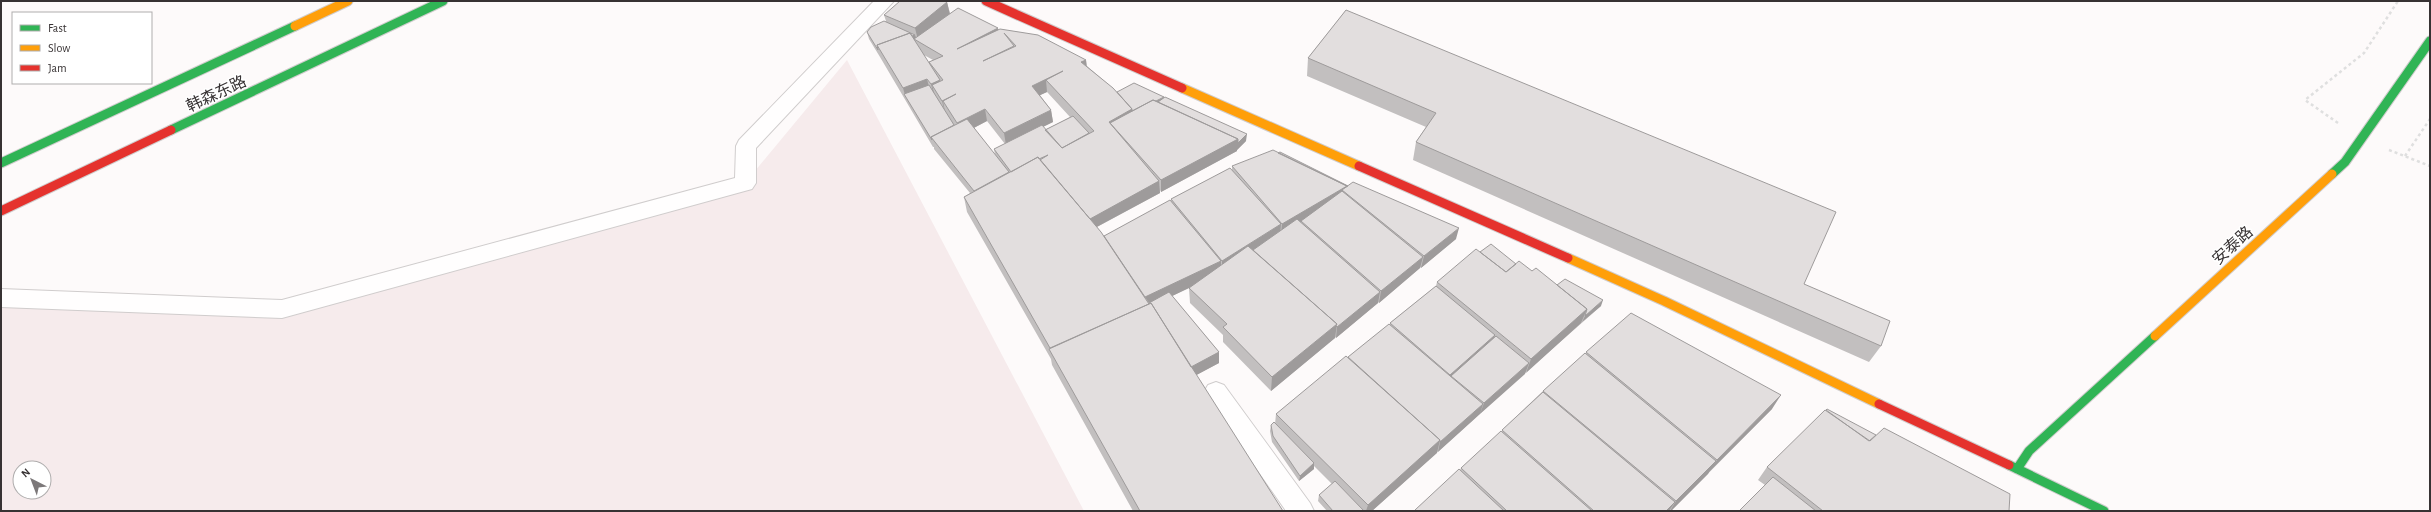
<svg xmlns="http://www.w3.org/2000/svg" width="2431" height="512" viewBox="0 0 2431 512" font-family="'Alegreya Sans','Noto Sans SC',sans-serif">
	<rect width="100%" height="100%" fill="#fdfafa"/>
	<!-- built -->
	<path fill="#f6ebec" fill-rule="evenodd" d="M847,60L1084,511H1V301L282,309L745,183ZM20,468H44V492H20Z"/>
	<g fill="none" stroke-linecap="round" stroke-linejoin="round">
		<defs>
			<path id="street" d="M874,1H894L756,148V183L752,189L282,318L1,307V289L282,300L735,178L736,146L739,140Z
				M1216,382L1224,385L1310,503L1314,511H1286L1208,399L1204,392L1208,385Z"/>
			<path id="fast" d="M171,130L443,1
				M1,163L295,26
				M2332,174L2345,162L2430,41
				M2009,465L2104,511
				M2017,469L2029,451L2155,336"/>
			<path id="slow" d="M295,26L348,1
				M1182,88L1359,166
				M1568,258L1664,301L1879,404
				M2155,336L2332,174"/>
			<path id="jam" d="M986,1L1182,88
				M1359,166L1568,258
				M1,211L171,130
				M1879,404L2009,465"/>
		</defs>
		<!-- street casing -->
		<use href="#street" stroke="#d0cdcd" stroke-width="2"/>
		<!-- fast casing -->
		<use href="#fast" stroke="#d0cdcd" stroke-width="11"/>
		<!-- slow casing -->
		<use href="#slow" stroke="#d0cdcd" stroke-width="11"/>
		<!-- jam casing -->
		<use href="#jam" stroke="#d0cdcd" stroke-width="11"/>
		<!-- path -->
		<path stroke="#dfdfdf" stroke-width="2.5" stroke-dasharray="3 3" stroke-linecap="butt" d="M2338,123L2305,100L2364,53L2398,1
			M2389,150L2430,166
			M2405,156L2430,119"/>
		<!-- street -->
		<use href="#street" fill="#fffefe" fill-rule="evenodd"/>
		<!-- fast -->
		<use href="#fast" stroke="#30b455" stroke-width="9"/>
		<!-- slow -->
		<use href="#slow" stroke="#ff9f0a" stroke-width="9"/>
		<!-- jam -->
		<use href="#jam" stroke="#e5322d" stroke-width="9"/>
	</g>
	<!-- wall -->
	<path fill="#c2bfbf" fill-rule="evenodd" d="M947,2L950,13L1086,60L1087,66L1117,92L1164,97V98L1246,141L1237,150V151L1161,192L1160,190V193L1097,227L1104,236L1171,201V199L1232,170V166L1348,186L1456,239L1421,268V267L1420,268L1379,303L1378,302V303L1336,338L1335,337V338L1271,391L1223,342V335L1190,303L1189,288L1192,286L1172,296L1219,352V363L1196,375L1283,511H1133L1052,365L1051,359L967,212L964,197L970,193L934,149V147H933L880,57L869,39L867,32L886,21L884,15ZM924,55L933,60L929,62V64ZM1047,92L1048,93L1070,117L1045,130L1043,127L1053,122L1051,110L1040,95ZM987,121L1005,144L994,149L995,155L974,128Z
		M1346,10L1804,284L1881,346L1869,362L1413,160L1416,142L1426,127L1307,76L1308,58Z
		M1480,252L1516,264L1532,271L1557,285L1601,306L1525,373L1372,511H1327L1318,501L1319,495L1332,484L1314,466V469L1299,481L1272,442L1270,431L1271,425L1275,424L1276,414L1390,324V323L1436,286L1437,282Z
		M1586,352L1772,409L1671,511H1415V510L1460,470L1461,468L1502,432V430L1543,391L1586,353Z
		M1767,467L2009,511H1739L1765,485L1758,480Z"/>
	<!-- shaded-wall -->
	<path fill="#9e9b9b" d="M947,2L950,15L918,40L915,28Z
		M998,28L1000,40L957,49Z
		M915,35L917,40L914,39L915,42L879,50Z
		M1086,60L1087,72L1081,62Z
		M1063,71L1046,80L1047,92L1034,98L1032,86Z
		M927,79L930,91L905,95L903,88Z
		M940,80L943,92L932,85L935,96H934L931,84Z
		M956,94L943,101L945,112V113L942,101Z
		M1164,97L1165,104L1134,114Z
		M985,109L987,121L960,135L957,123Z
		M1132,109L1133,122L1110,123L1111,133L1109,122Z
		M1051,110L1053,122L1006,145L1004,133Z
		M1247,134L1246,141L1237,150V151L1161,192V180Z
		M1159,181L1160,193L1091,230L1089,219Z
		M1347,186L1346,193L1342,190L1341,200L1301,221V224L1281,235L1282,224Z
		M1281,224L1280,236L1222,272V261Z
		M1459,228L1456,239L1421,268L1424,256Z
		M1423,257L1420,268L1379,303L1381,291Z
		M1221,261V273L1151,306L1145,297Z
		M1380,292L1378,303L1336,338L1337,327Z
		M1603,300L1601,306L1582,322L1585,316Z
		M1587,309L1581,323L1526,373L1531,359Z
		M1337,324L1335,338L1271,391L1272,377Z
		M1495,335L1491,346L1451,376L1449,384L1447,385L1450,375Z
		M1219,352V363L1191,378V367Z
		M1529,363L1525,374L1480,414L1484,403Z
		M1781,395L1772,409L1708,473L1717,460Z
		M1483,404L1480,414L1438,452L1440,442Z
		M1440,440L1437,453L1372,511H1366L1368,505Z
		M1716,461L1708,474L1671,511H1670L1676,501Z
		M1314,463V469L1299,481L1300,476Z
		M1675,502L1669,511H1666Z"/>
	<!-- building -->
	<path fill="#e2dede" stroke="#9e9b9b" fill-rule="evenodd" d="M900,1H945L947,2L915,28L884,15Z
		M958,8L998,28L957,49L1000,29L1038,35L1086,60L1081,62L1113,88L1132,109L1109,122L1159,181L1090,219L1040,160L1048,155L1039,159L1038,157L1011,172L994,149L1042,125L1062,148L1094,131L1046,80L1063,71L1032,86L1051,110L1004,133L985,109L957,123L943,101L956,94L942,101L932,85L943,80L929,62L943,56L914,39ZM1004,33L1016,46L983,61L1014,46Z
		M1346,10L1836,212L1804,284L1890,321L1881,346L1416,142L1436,113L1308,58Z
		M884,21L915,35L912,36L910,33L877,45L878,50L867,32L871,27Z
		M910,33L940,80L931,84L927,79L903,88L877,45Z
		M1134,83L1164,97L1156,101L1153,100L1132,111V109L1117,92Z
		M929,85L954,125L931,137L932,140L904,94Z
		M1165,97L1247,134L1238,143V139L1158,102Z
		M1153,100L1238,139L1161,180L1110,123Z
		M1073,116L1089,133L1062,148L1045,130Z
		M967,119L1009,172L974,191L931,137Z
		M1273,150L1347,186L1282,224L1232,166Z
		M1280,152L1348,186L1346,187L1347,186L1278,153Z
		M1038,157L1101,232L1149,304L1050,348L964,197Z
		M1230,168L1281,224L1222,261L1171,199Z
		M1353,182L1459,228L1424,256L1342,190Z
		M1342,191L1423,257L1381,291L1301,221Z
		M1170,200L1221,261L1145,297L1104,236Z
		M1297,219L1380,292L1337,327L1336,326L1337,324L1253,250Z
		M1491,244L1516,264L1506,272L1480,252Z
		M1248,246L1337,324L1272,377L1223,327L1227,324L1189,288Z
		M1476,249L1506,272L1519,261L1532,271L1536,268L1587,309L1531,359L1437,282Z
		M1565,279L1603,300L1585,316L1587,309L1557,285Z
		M1436,286L1495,335L1450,375L1390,323Z
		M1169,292L1219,352L1191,367L1151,303L1149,304V303Z
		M1151,303L1283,511H1140L1049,349Z
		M1631,313L1781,395L1717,460L1586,352Z
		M1389,324L1483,404L1440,442V440L1348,357Z
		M1496,336L1529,363L1484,403L1451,376Z
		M1585,353L1716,461L1676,501L1543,391Z
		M1346,356L1440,440L1368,505L1276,414Z
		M1543,392L1675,502L1666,511H1594L1502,430Z
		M1827,409L1876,435L1869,441L1826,410Z
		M1825,410L1870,441L1884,428L2010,494L2009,511H1823L1767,467Z
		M1274,422L1314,463L1300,476L1273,436L1271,425Z
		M1501,431L1592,511H1507L1461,468Z
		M1459,469L1504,511H1416L1415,510Z
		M1773,477L1816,511H1739Z
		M1335,481L1364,511H1333L1319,495Z"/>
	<g text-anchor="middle" stroke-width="3" stroke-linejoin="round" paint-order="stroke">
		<!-- street labels -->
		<g font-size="16" fill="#373233" stroke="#fff">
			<text transform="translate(216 93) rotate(-25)" y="6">韩森东路</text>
			<text transform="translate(2232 245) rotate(-42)" y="6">安泰路</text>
		</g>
	</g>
	<!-- border -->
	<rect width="2431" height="512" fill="none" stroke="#373233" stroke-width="4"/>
	<!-- legend -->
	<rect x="12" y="12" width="140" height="72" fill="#ffffff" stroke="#afadad"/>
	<rect x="20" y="25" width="20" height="6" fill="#30b455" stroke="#afadad"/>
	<text x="48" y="32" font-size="12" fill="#373233">Fast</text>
	<rect x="20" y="45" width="20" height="6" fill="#ff9f0a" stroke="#afadad"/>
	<text x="48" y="52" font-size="12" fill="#373233">Slow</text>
	<rect x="20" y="65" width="20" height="6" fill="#e5322d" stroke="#afadad"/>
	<text x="48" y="72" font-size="12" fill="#373233">Jam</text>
	<!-- north arrow -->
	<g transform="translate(32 480) rotate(318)"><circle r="19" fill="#ffffff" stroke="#afadad"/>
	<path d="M0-3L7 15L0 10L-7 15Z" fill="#7c7879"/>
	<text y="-6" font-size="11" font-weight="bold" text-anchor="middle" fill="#373233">N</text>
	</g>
</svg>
